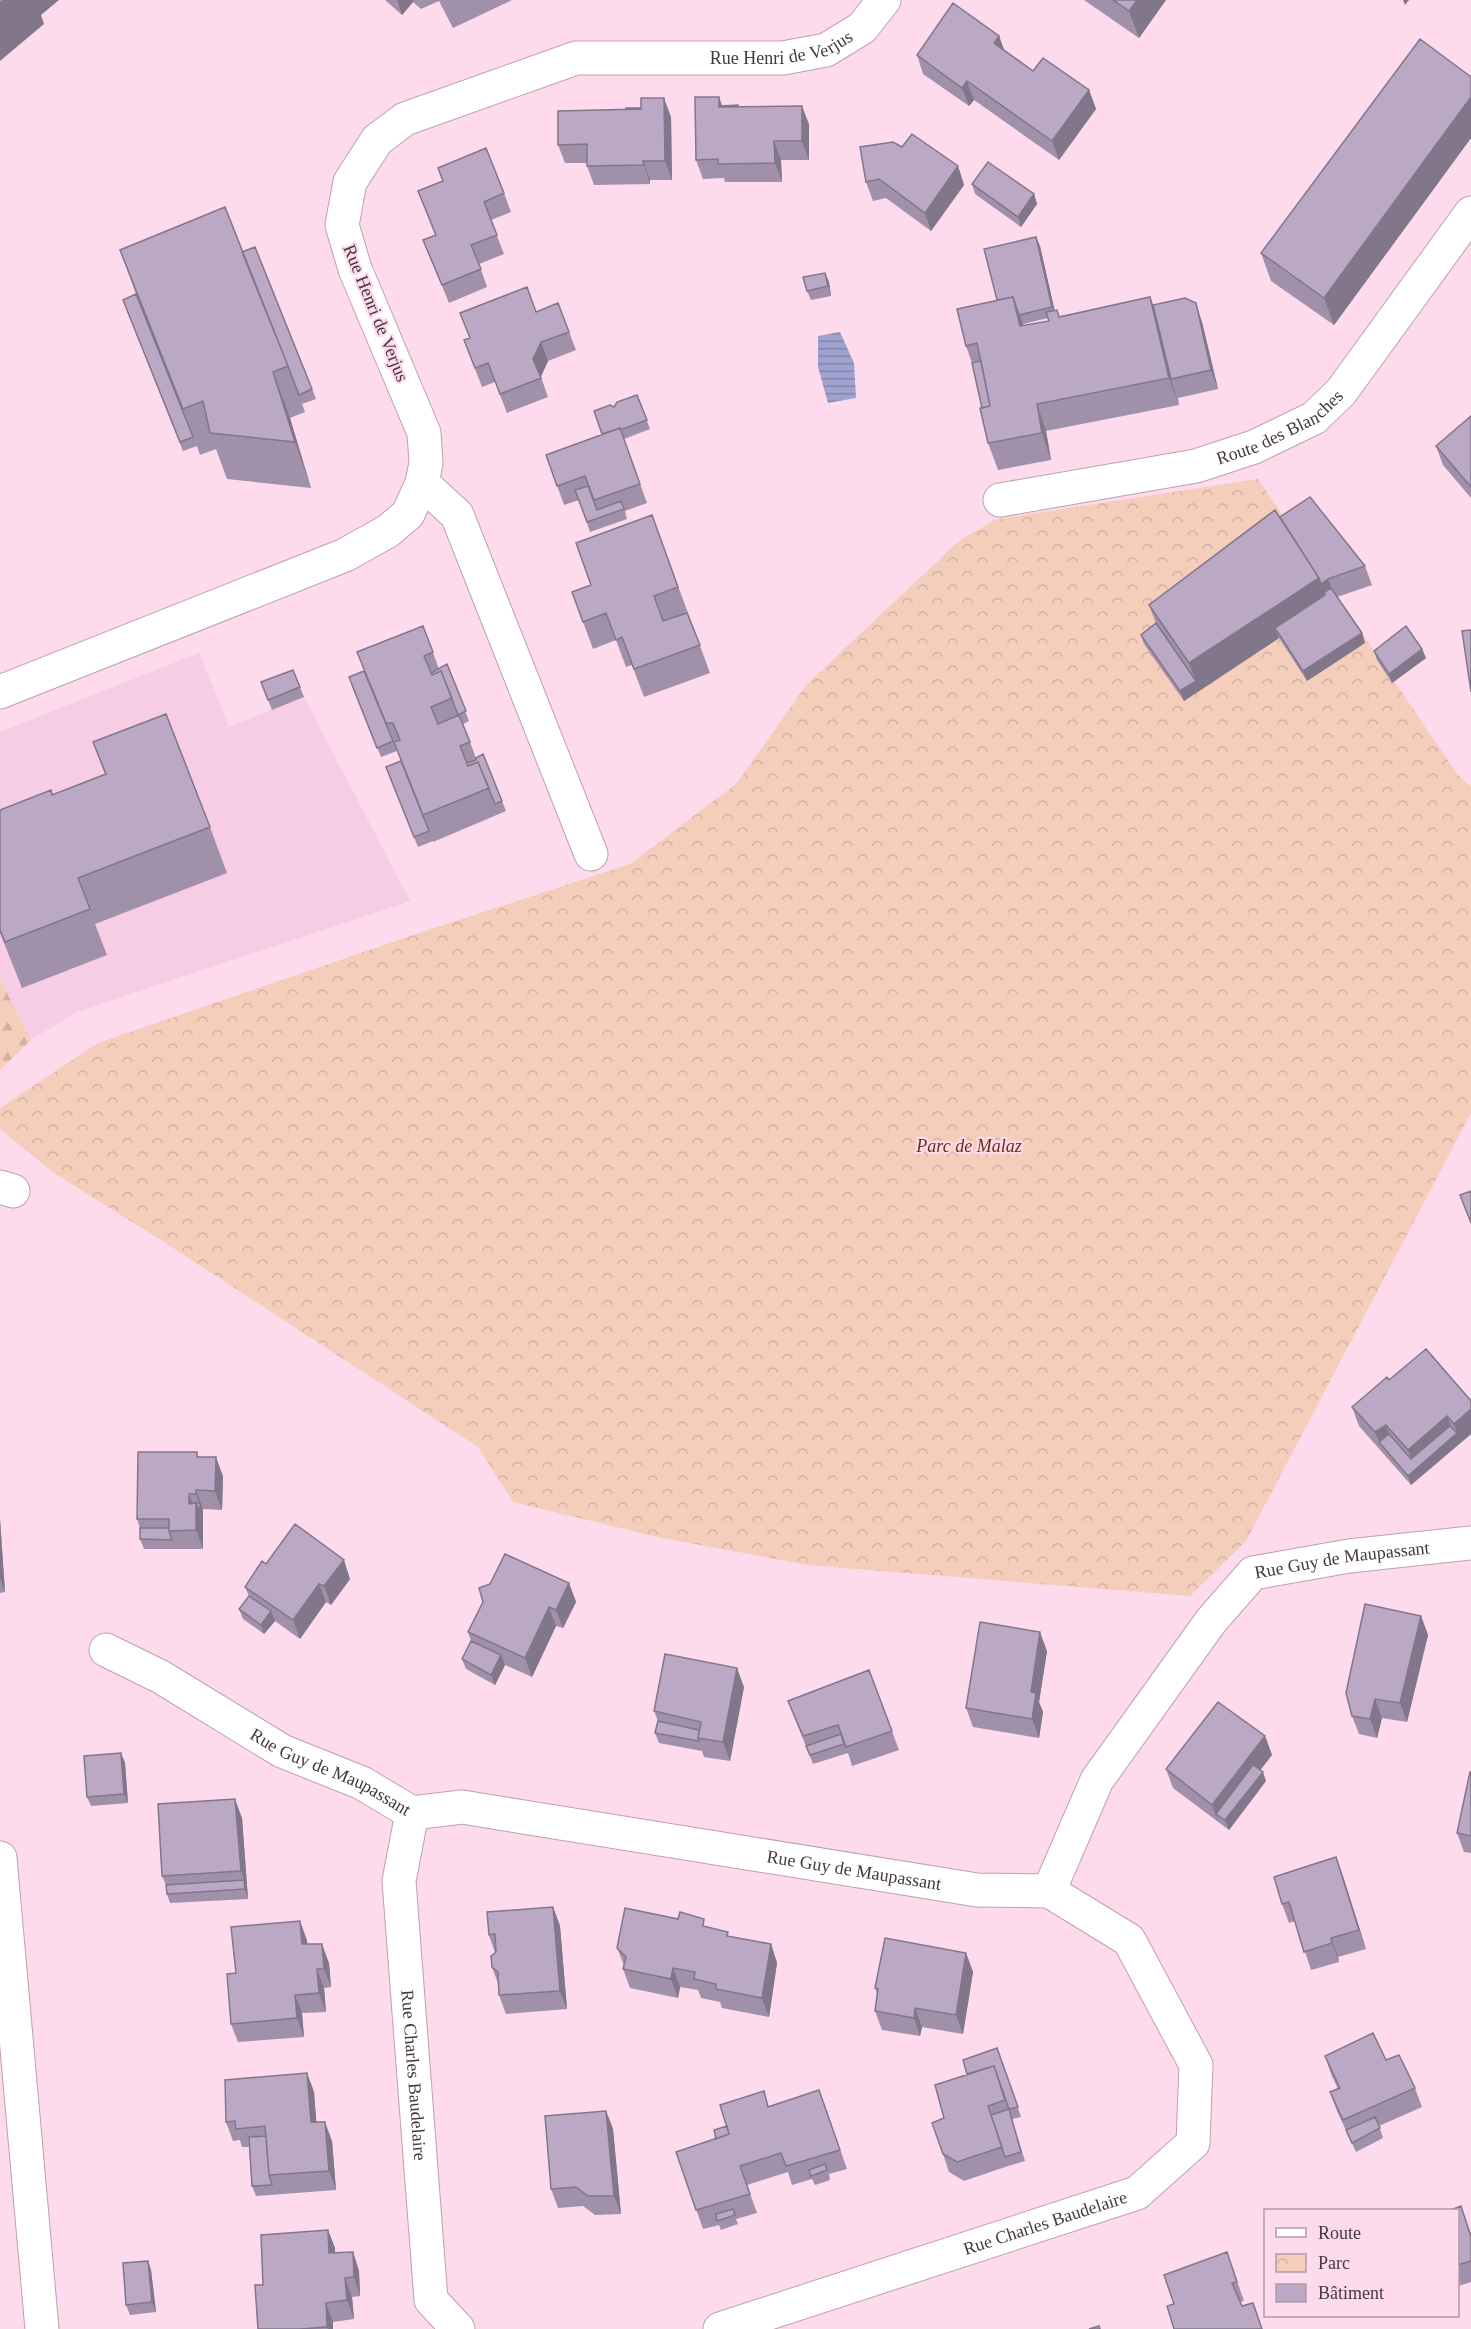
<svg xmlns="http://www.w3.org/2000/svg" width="1471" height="2329" viewBox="0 0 1471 2329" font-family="Georgia,serif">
	<defs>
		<pattern id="forest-firs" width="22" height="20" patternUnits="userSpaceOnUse" patternTransform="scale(1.5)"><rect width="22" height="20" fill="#f4cdbb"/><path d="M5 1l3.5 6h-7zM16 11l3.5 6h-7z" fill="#d3b1a2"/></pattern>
		<pattern id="park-crowns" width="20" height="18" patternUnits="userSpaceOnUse" patternTransform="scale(1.5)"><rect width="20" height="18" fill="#f4cdbb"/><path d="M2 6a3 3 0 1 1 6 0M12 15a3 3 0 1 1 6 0" fill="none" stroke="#d3b1a2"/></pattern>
		<pattern id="water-rules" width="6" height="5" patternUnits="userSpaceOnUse" patternTransform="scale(1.5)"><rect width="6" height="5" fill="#a0a2d0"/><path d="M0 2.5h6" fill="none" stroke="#8485aa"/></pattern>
	</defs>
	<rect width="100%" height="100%" fill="#fddbed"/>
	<!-- built -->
	<path fill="#f6cde4" d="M199,653L229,727L304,697L410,901L77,1012L31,1040L0,979V732Z"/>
	<!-- forest -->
	<path fill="url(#forest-firs)" d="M0,979L31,1040L0,1070Z"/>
	<!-- park -->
	<path fill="url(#park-crowns)" d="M1258,479L1457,774L1471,787V1113L1246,1541L1190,1596L808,1565L662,1538L513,1502L478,1447L164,1242L54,1173L0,1129V1108L98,1043L416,934L630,864L736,784L807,684L960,540L997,519Z"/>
	<!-- water -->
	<path fill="url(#water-rules)" d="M840,332L854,363L856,398L828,403L818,367V336Z"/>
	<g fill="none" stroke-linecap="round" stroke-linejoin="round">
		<defs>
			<g id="minor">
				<path d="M422,483L457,515L591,854"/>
				<path id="s1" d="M1000,500L1196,466L1254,447L1314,418L1341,392L1471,213"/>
				<path id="s2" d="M0,692L345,555L388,531L408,514L422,483L426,463L424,433L355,269L342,225L350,182L377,140L405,119L576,58H783L826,50L862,28L884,0"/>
				<path d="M0,1187L13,1191"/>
				<path id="s3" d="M106,1650L161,1677L282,1751L362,1783L412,1813L462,1807L977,1890L1049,1891L1097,1780L1211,1621L1253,1573L1349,1556L1471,1543"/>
				<path id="s4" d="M412,1813L399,1881L431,2300L458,2329"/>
				<path d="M0,1858L42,2329"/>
				<path id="s5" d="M720,2329L1137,2193L1193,2143L1196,2065L1129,1940L1049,1891"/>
			</g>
		</defs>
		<!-- minor casing -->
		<use href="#minor" stroke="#bf9fb1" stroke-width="35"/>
		<!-- minor -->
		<use href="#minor" stroke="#fff" stroke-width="33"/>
	</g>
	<!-- wall -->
	<path fill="#a090a9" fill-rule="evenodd" d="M385,0H512L453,28L439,1L421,9L413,2L402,15Z
		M1084,0H1166L1139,38Z
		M999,36L1004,50L1033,71L1089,90L1096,109L1059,160L974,100L969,106L923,74L917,55Z
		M1471,77V138L1334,325L1271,281L1261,253Z
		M722,106H739L809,124V160H781L782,182H725L724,178L703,179L696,160Z
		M671,117L672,180H650V184L594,185L587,166V163H565L558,145Z
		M902,147L958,166L964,185L931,231L886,198L873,201L866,182Z
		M972,184L1034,194L1037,204L1021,227L975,194Z
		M418,191L504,193L511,212L491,220L504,254L479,264L487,287L449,303L423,240L435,235Z
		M1036,237L1040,246L1054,310L1059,317L1150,297L1153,305L1202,322L1218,389L1178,398L1179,405L1046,431L1051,460L998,470L988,443L982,408L972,363L966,346L997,300ZM1048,318L1049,321L1023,326V324Z
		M120,250L242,252L312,389L316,399L302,404L305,412L290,418L311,488L227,479L216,449L200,455L197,446L183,451L126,309L136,294Z
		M825,273L829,282L831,296L811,300L807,291Z
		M558,303L576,350L548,361L541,377L548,397L507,413L495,382L482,387L464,340L470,338L460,313L536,312Z
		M637,395L650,429L624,439L647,503L625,511L627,519L590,532L579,500L564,505L546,455L602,434L614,407Z
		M1471,416V498L1443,465L1436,446Z
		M652,515L710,673L644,697L632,665L626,667L616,640L593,649L572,592L591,585Z
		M1280,517L1365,566L1372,585L1337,597L1362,633L1365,643L1307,681L1279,638L1184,701L1144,644L1141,635L1156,623L1149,605Z
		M423,626L439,669L447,664L469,721L463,724L476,758L483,754L506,811L433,842V841L418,847L389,776L401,761L397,751L381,757L352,687H371L357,652Z
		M1422,649L1426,658L1392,683L1377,660L1374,651Z
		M293,670L304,697L272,710L261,682Z
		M93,742L210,827L227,873L95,924L107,955L22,988L0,933V810L52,795L105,774Z
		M1389,1380L1471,1401V1434L1411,1485L1359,1426L1352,1407Z
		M197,1452L198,1457L223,1476L222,1510L203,1509V1549H144L140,1539V1528L137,1519Z
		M0,1519L5,1592L0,1593Z
		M266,1564L350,1579L331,1605L326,1602L300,1639L275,1621L264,1634L243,1619L239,1609L249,1596L245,1587Z
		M569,1583L576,1602L563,1628L556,1626L532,1677L505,1665L495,1685L466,1669L462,1659L471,1641L468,1632Z
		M1421,1616L1428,1635L1407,1722L1382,1718L1377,1738L1359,1734L1352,1716Z
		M1047,1651L1039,1702L1043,1712L1039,1738L973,1727L966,1708Z
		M869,1670L899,1750L852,1766L848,1753L813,1764L788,1701Z
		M744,1687L730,1761L704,1757L702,1751L659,1743L655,1733L658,1721L654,1711Z
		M1265,1736L1272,1755L1260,1770L1266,1781L1229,1830L1173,1788L1166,1769Z
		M121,1753L125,1763L128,1803L91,1806L87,1797Z
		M1471,1772V1853L1464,1852L1457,1833Z
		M242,1818L248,1899L170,1903L167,1894L166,1885L162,1876Z
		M1336,1857L1366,1949L1338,1957L1339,1962L1311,1970L1295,1921L1289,1923L1282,1904Z
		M553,1907L560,1926L567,2009L506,2014L499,1995V1986L492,1967L495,1953L489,1935Z
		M707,1927L729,1937L771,1944L777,1963L769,2017L722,2008L720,2002L701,1998L698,1990L680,1987L678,1998L630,1988L623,1969L624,1965L617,1948Z
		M307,1940V1944L329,1963L331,1987L324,1988L326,2012L302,2013L304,2037L238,2042L231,2024L236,1973Z
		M966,1953L973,1972L963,2034L922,2027L920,2036L882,2030L875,2011L877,1994L875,1988Z
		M997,2048L1021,2117L1012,2119L1025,2161L1008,2166L964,2181L949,2172L943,2154L944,2118Z
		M1325,2056L1386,2060L1415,2088L1422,2107L1379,2126L1383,2138L1356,2152L1337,2111L1330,2092L1338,2089L1331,2074Z
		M307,2073L314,2092L316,2122L332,2141L336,2190L256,2196L252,2186L249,2147H242L240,2140L233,2141L226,2122Z
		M819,2090L847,2169L829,2174L830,2180L815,2185L812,2179L792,2185L788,2172L747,2185L757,2213L736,2219L738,2224L721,2230L719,2225L703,2229L676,2152L716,2139L727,2126L769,2106Z
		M606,2111L613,2129L621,2214L595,2215L583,2206L558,2208L551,2189Z
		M1461,2206L1471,2234V2282L1458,2286V2211Z
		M328,2230L335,2248V2252H353L359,2271L360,2296L352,2297L354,2319L333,2322V2329H258Z
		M1227,2252L1244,2301L1240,2302L1174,2304Z
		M148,2261L151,2270L156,2312L130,2315L126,2305Z"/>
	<!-- shaded-wall -->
	<path fill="#82768a" d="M1,0H59L41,15L44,24L0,61V1Z
		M397,0H413V2L402,15Z
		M1137,0H1166L1139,38L1129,11Z
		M1403,0H1409L1405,5Z
		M999,36L1006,55L994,43Z
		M967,81L974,100L969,106L962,88Z
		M1089,90L1096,109L1059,160L1052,141Z
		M719,97L726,116L719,107Z
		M1471,97V138L1334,325L1324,298Z
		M664,98L671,117L672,180L665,161Z
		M802,106L809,124V160L802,141Z
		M774,141L781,160L782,182L775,163Z
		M643,161L650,180V184L644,165Z
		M958,166L964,185L931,231L925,213Z
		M1034,194L1037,204L1021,227L1018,217Z
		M1036,237L1040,246L1056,316L1052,307Z
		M825,273L829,282L831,296L828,286Z
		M1013,297L1023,324L1030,353L1020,326Z
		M1150,297L1160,324L1171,379L1179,405L1169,378Z
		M1196,303L1202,322L1218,389L1211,370Z
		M541,342L548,361L540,378L533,359Z
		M273,372L290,418L311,488L295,442Z
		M1037,404L1046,431L1051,460L1042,433Z
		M1319,578L1328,579L1335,598L1275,628L1279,638L1184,701L1180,691L1196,681L1189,663Z
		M1362,633L1365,643L1307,681L1303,671Z
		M1422,649L1426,658L1392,683L1389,674Z
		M1471,1409V1434L1411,1485L1408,1476L1457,1433L1454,1424Z
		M1447,1416L1454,1435L1415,1469L1408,1450Z
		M1386,1425L1393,1443L1379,1442L1375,1432Z
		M216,1457L223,1476L222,1510L215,1491Z
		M196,1490L203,1509V1513L196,1494Z
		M189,1494L196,1513L189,1504Z
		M196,1503L203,1522V1549L196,1530Z
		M200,1503L203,1513V1522L200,1512Z
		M0,1519L5,1592L0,1578Z
		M344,1560L350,1579L331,1605L324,1586Z
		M569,1583L576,1602L563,1628L556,1610Z
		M319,1584L326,1602L300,1639L293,1620Z
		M549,1607L556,1626L532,1677L525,1658Z
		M271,1611L275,1621L264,1634L261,1625Z
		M1421,1616L1428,1635L1407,1722L1400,1703Z
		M1040,1632L1047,1651L1039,1702L1043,1712L1039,1738L1032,1719L1031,1692Z
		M501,1655L505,1665L495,1685L491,1675Z
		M737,1668L744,1687L730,1761L723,1742Z
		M1375,1699L1382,1718L1377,1738L1370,1719Z
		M1265,1736L1272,1755L1223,1819L1216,1814L1219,1824L1212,1805Z
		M121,1753L125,1763L128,1803L124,1794Z
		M1263,1772L1266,1781L1229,1830L1225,1820Z
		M235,1799L242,1818L248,1899L245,1889L244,1880L241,1871Z
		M1336,1857L1343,1876L1366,1949L1359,1930Z
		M553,1907L560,1926L567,2009L560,1991Z
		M300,1921L307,1940L309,1963L302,1944Z
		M1331,1938L1338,1957L1339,1962L1332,1943Z
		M322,1944L329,1963L331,1987L324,1969Z
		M771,1944L777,1963L769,2017L762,1998Z
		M966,1953L973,1972L963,2034L956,2015Z
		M673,1968L680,1987L678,1998L671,1979Z
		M317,1969L324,1988L326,2012L319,1993Z
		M295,1995L302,2013L304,2037L297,2018Z
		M915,2008L922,2027L920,2036L914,2018Z
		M307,2073L314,2092L318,2141L311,2122Z
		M606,2111L613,2129L621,2214L614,2196Z
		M325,2122L332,2141L336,2190L329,2171Z
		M328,2230L335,2248L336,2271L329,2253Z
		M353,2252L359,2271L360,2296L354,2277Z
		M148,2261L151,2270L156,2312L152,2302Z
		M345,2278L352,2297L354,2319L347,2300Z
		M326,2303L333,2322V2329H328L327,2327Z"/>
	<!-- building -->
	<path fill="#baa8c5" stroke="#82768a" stroke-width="1.5" d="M1113,0H1137L1129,11Z
		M953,3L999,36L994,43L1033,71L1043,58L1089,90L1052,141L967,81L962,88L917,55Z
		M1420,39L1471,77V97L1324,298L1261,253Z
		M695,97H719V107L802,106V141H774L775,163L718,164V159L696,160Z
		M641,98H664L665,161H643L644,165L587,166V144L558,145V111L641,109Z
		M738,105V106L722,107V106Z
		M626,108H641V109H626Z
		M912,134L958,166L925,213L879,179L866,182L860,147L893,142L902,147Z
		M486,148L504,193L484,202L497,235L471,245L481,269L442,285L423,240L436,235L418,191L443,181L438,168Z
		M988,162L1034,194L1018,217L972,184Z
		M225,207L288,366L273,372L295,442L210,433L203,401L183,409L120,250Z
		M1036,237L1052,307L1019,315L1013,297L997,300L984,249Z
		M255,247L312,389L299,395L288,366L242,252Z
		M825,273L828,286L807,291L803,277Z
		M527,287L536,312L558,303L569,332L541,342L533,359L541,378L500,394L488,363L475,368L464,340L470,338L460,313Z
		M136,294L193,437L180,442L123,300Z
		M1013,297L1020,326L1049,321L1046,312L1057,310L1059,317L1150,297L1169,378L1037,404L1042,433L988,443L980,408L990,406L977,343L966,346L957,309Z
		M1185,298L1196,303L1211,370L1171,379L1153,305Z
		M981,361L990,406L982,408L972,363Z
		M637,395L647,420L620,430V428L602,434L594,411L610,405L614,407L617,402Z
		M1471,416V487L1436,446Z
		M620,428L640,484L594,500L585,476L557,486L546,455Z
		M588,486L597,510L621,501L624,509L587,522L575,490Z
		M1310,497L1365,566L1328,579L1321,584L1319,578L1280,517Z
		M1275,510L1319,578L1189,663L1149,605Z
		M652,515L678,587L654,596L663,621L687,613L700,645L634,669L622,637L616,640L606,613L583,622L572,592L591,585L576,543Z
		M1331,588L1362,633L1303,671L1275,628L1325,595L1324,593Z
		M1156,623L1196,681L1180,691L1141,635Z
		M423,626L433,652L424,656L432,675L441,671L452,698L431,707L438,724L459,715L470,742L460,746L468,766L478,762L489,788L423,815L394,742L400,740L393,723H386L357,652Z
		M1406,626L1422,649L1389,674L1374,651Z
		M1471,630V692L1462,631Z
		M447,664L466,711L458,715L441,671L432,675L431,673Z
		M293,670L300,687L268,700L261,682Z
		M364,671L393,741L377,748L349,677Z
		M166,714L210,827L78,878L90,909L5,942L0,930V810L51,790L52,795L106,774L93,742Z
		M483,754L502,801L495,804L478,762L468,766L467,763L476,760V758Z
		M401,761L429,831L414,837L386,767Z
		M1471,1191V1223L1460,1195Z
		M1426,1349L1471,1401V1409L1454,1424L1447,1416L1408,1450L1386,1425L1375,1432L1352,1407L1387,1377L1389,1380Z
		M1450,1426L1457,1433L1408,1476L1379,1442L1389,1434L1411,1459Z
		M138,1452H197V1457H216L215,1491L196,1490V1494H189V1504L196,1503V1530L169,1531V1519H137Z
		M196,1503H200V1512Z
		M295,1524L344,1560L324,1586L319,1584L293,1620L245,1587L262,1561L266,1564Z
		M140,1528H169V1531L172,1540L140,1539Z
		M505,1554L569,1583L556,1610L549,1607L525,1658L468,1632L483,1602L479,1588L490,1584Z
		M249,1596L271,1611L261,1625L239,1609Z
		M1365,1604L1421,1616L1400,1703L1375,1699L1370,1719L1352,1716L1346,1693Z
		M980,1622L1040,1632L1031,1692L1036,1693L1032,1719L966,1708Z
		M471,1641L501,1655L491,1675L462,1659Z
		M665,1654L737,1668L723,1742L698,1738L701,1722L654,1711Z
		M869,1670L892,1731L846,1747L838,1725L803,1736L788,1701Z
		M1218,1702L1265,1736L1212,1805L1166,1769Z
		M658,1721L699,1730L698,1738L699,1741L655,1733Z
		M841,1734L844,1744L810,1755L806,1746Z
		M121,1753L124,1794L87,1797L84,1756Z
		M1253,1765L1263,1772L1225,1820L1216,1814Z
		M1470,1772H1471V1836L1457,1833Z
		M235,1799L241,1871L162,1876L158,1804Z
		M1336,1857L1359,1930L1331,1938L1332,1943L1304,1952L1289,1902L1282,1904L1274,1877Z
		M244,1880L245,1889L167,1894L166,1885Z
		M553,1907L560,1991L499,1995L498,1972L492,1967L491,1956L496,1952L495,1934L489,1935L487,1912Z
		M625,1908L678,1919L680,1912L704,1919L703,1926L728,1932L727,1936L771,1944L762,1998L716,1989V1984L694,1979L695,1972L673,1968L671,1979L623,1969L626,1957L617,1948Z
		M300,1921L302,1944H322L324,1969H317L319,1993L295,1995L297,2018L231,2024L227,1974L236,1973L231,1927Z
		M885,1938L966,1953L956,2015L915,2008L914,2018L875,2011L878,1989L875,1988Z
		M1373,2033L1386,2060L1399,2055L1415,2088L1343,2120L1330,2092L1340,2088L1325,2056Z
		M997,2048L1018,2107L1009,2109L994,2066L967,2074L963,2060Z
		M994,2066L1005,2100L988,2106L1002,2147L957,2162L943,2154L932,2123L944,2118L935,2085Z
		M307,2073L311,2122H325L329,2171L269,2175L265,2126L236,2129L235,2121L226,2122L225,2080Z
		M819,2090L840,2150L786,2166L781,2153L740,2166L750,2194L696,2210L676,2152L729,2134L720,2105L764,2091L768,2107Z
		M1009,2109L1021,2152L1005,2157L991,2115Z
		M606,2111L614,2196H588L576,2187L551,2189L545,2116Z
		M1375,2117L1380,2128L1352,2143L1346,2130Z
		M727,2126L729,2134L716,2139L714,2130Z
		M266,2136L269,2175L272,2185L252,2186L249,2137Z
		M825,2164L827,2170L811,2176L809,2170Z
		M1461,2206L1471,2237V2261L1458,2265V2211H1448Z
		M733,2209L735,2215L717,2221L716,2214Z
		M328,2230L329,2253L353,2252L354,2277L345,2278L347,2300L326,2303L327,2327L300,2329H258L255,2285H263L261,2235Z
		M1227,2252L1237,2282L1232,2283L1242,2306L1253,2303L1262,2329H1174L1167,2306L1174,2304L1164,2275Z
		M148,2261L152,2302L126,2305L123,2263Z
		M1099,2326L1100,2329H1089Z"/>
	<g text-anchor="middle" stroke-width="4.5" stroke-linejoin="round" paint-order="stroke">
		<!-- street labels -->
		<g font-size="18" fill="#453840" stroke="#fddbed">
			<text dy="6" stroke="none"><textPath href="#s2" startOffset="1272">Rue Henri de Verjus</textPath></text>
			<text transform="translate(376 313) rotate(68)" y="6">Rue Henri de Verjus</text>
			<text dy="6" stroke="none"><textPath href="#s1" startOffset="292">Route des Blanches</textPath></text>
			<text dy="6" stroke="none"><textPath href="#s3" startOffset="1462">Rue Guy de Maupassant</textPath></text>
			<text dy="6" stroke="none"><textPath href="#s3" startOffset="256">Rue Guy de Maupassant</textPath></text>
			<text dy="6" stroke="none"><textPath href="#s3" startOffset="795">Rue Guy de Maupassant</textPath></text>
			<text dy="6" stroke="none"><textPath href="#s4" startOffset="264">Rue Charles Baudelaire</textPath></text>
			<text dy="6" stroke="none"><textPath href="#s5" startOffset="342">Rue Charles Baudelaire</textPath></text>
		</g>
		<!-- park labels -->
		<g font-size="18" font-style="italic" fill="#6a2e0f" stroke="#fddbed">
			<text x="969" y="1152">Parc de Malaz</text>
		</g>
	</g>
	<!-- legend -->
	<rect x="1264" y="2209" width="195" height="108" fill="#fddbed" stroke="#b39aa8" stroke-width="1.5"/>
	<rect x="1276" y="2228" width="30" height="9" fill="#ffffff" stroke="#b39aa8" stroke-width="1.5"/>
	<text x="1318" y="2239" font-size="18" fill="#453840">Route</text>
	<rect x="1276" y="2254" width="30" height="18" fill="url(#park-crowns)" stroke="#b39aa8" stroke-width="1.5"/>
	<text x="1318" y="2269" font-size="18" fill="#453840">Parc</text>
	<rect x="1276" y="2284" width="30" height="18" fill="#baa8c5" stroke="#b39aa8" stroke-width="1.5"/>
	<text x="1318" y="2299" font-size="18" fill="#453840">Bâtiment</text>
</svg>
